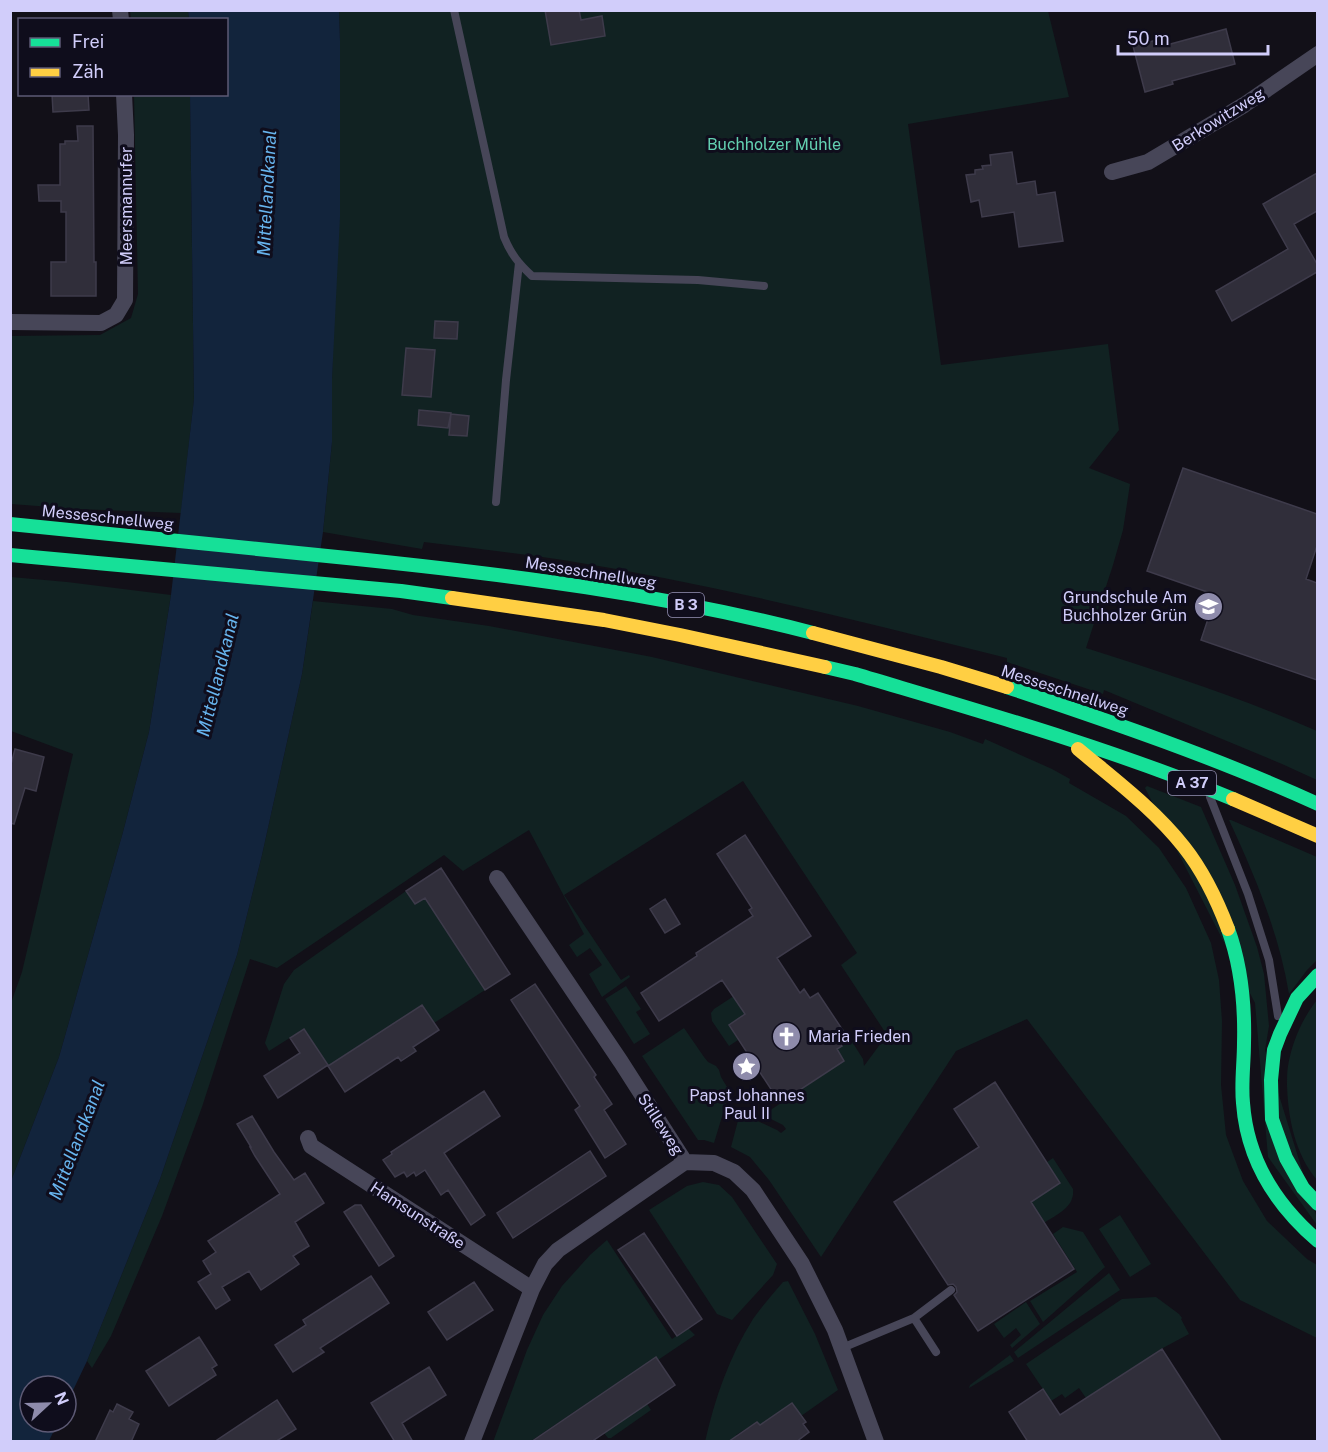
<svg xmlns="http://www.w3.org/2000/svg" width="1328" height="1452" viewBox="0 0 1328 1452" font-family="'Public Sans',sans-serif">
	<rect width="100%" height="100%" fill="#121018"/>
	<!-- green -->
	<path fill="#122" d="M130,11H188L189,19H131Z
		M339,11H1048L1069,97L908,124L941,365L1108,344L1119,430L1089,468L1130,484L1123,530L1113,565L1086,648C1164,673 1242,698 1317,731V780L1282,764L1104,690L1103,694L1007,662V658C860,621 713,584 563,560C517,553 470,548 424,542L422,549L323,532L332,442V379L340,41Z
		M134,95H190L194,399L181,513L78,509L11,504L10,336L100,335L131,318L138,294Z
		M11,577L67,582L171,595L149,732L123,832L59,1057L11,1181V1003L22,972L73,754L11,731Z
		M313,601L392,609L413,615L489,626L652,657L858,706L950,732L983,744L985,739L1052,769L1070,779L1069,783L1126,816L1159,848L1186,888L1211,943L1219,980L1222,1021L1221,1085L1226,1135L1243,1181L1267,1221L1307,1259L1317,1265V1338L1240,1300L1027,1019L956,1051L821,1257L769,1180L750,1157L731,1147L740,1113L777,1130L781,1133L786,1129L783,1125L763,1115L844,1061L837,1049L851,1040L863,1059L864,1066L887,1035L841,965L857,953L743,781L564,895L621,980L629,975L630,977L602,997L589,974L602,965L590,948L577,957L569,945L584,934L529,830L463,871L444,855L277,968L250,959L202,1107L162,1216L111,1336L92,1368L87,1361L160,1179L237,955L262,855L302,674Z
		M1147,786L1201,807L1235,885L1257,947L1264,974L1269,1026L1265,1050L1317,1218V1225L1268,1157L1255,1003L1145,788Z
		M1229,820H1231L1317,857V960L1307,970L1289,994C1279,933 1255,876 1229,820Z
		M406,891L415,904L425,898L485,990L434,1023L422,1005L328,1066L304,1029L269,1051L265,1043L284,984L294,970Z
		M626,986L641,1009L636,1012L650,1034L634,1044L605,999Z
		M734,996L746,1014L729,1025L738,1040L729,1046L712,1021L711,1013L714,1009Z
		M1317,1000V1180C1295,1154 1288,1118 1287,1085C1287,1079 1287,1072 1288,1066C1292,1042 1302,1019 1317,1000Z
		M684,1028L704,1057L708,1062L716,1066L719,1070L721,1077L727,1087V1100L714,1143L704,1140H698L642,1056Z
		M1053,1158L1073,1189C1075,1207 1058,1214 1044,1223L1031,1202L1060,1183L1047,1162Z
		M703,1182L719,1185L732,1197L777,1264L773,1275L732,1320L717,1314L649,1210L687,1186Z
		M1120,1215L1151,1264L1130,1277L1099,1229Z
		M1063,1227L1083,1232L1105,1267L1043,1322L1030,1301L1077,1272L1053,1234Z
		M607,1240L672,1339L688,1328L695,1335L658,1360L656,1357L531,1441L493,1442L527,1350L543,1315L562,1286L590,1255Z
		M1109,1273L1120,1290L1018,1358L1014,1352Z
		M788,1281L815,1334L838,1390L801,1416L792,1403L761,1426L757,1422L736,1435L740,1441L705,1442C714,1400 730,1355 753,1319C762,1306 773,1294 783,1282Z
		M1156,1297L1179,1314L1182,1318L1181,1319L1189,1334L1161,1349L1086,1398L1079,1388L1065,1398L1062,1394L1051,1401L1026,1364L1122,1299Z
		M1026,1302L1040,1324L1012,1348L1010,1345L1021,1335L1016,1328L1004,1338L994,1324Z
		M1010,1355L1014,1361L969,1388L970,1385Z
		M647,1404L651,1410L611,1438H608L604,1433Z"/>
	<!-- water -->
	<path fill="#12243c" d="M188,11H339L340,41V217L332,379V442L323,532L302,674L262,855L237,955L160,1179L87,1361L66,1405V1386H30V1422H58L49,1441L11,1442V1181L59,1057L123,832L149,732L171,595L194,399L190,95L226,94V20L189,19Z"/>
	<!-- building -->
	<path fill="#302e3a" stroke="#3e3b4b" stroke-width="1.5" d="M545,10H579L581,20L602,16L605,36L551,45Z
		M1226,29L1235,64L1172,81L1173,84L1145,92L1133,46L1161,39L1163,46Z
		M52,94H88L89,110L53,112Z
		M77,126H93L94,262H96V296H51V262H66V212H61V201H39L38,185H60V144H65V141H78Z
		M1012,152L1017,184L1035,181L1037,195L1055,192L1063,241L1019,247L1014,212L982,217L979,200L971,202L966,175L975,174V170L983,169L982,166L991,165L990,155Z
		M1317,173V211L1294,224L1317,264V272L1232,321L1216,291L1288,249L1263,204Z
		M435,321L458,322L457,339L434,338Z
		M406,348L435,350L431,397L402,395Z
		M419,410L451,413L448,428L418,425Z
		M451,414L469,416L467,436L449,435Z
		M1183,468L1317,514V546L1306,579L1317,583V680L1201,640L1216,595L1147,571Z
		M15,749L44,757L36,791L25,788L14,824L10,823V768Z
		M745,835L811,936L777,958L800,993L804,989L810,998L818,993L844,1032L836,1038L842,1046L837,1049L844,1061L780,1103L729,1025L745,1014L722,980L659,1021L641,993L697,956L696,953L753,916L749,910L752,908L717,854Z
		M441,868L510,974L485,990L425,898L415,904L406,891Z
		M665,899L680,924L665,933L650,909Z
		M535,984L596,1075L594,1077L612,1104L604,1110L626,1144L605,1158L575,1110L580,1106L511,1000Z
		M422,1005L439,1030L413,1047L416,1051L401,1061L398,1057L345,1092L328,1066Z
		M304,1029L328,1065L278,1098L264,1076L300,1053L290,1038Z
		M995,1082L1060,1183L1031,1202L1074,1269L978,1331L954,1295L957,1292L956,1287L953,1284L948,1285L894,1202L979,1147L954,1109Z
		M484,1091L500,1116L444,1153L485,1215L471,1225L448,1190L441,1195L425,1170L416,1176L414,1172L407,1177L404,1172L395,1177L383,1160L392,1154L391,1152Z
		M252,1116L274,1152L294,1180L305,1173L324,1203L295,1222L309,1246L293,1256L299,1264L261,1290L249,1271L222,1287L230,1300L216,1309L198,1282L211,1274L203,1261L216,1252L208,1241L280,1194L255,1156L250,1147H251L237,1124Z
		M590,1151L606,1176L513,1238L497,1213Z
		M355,1205H361L394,1256L379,1266L344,1212Z
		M644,1233L702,1319L677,1336L618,1250Z
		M371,1276L389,1303L320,1348L324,1352L293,1372L275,1345L306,1325L303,1320Z
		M474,1282L493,1310L447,1340L428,1312Z
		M199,1337L217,1365L212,1368L216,1375L169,1406L146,1371Z
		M1162,1349L1222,1442H1028L1009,1412L1043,1389L1060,1415Z
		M656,1357L675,1385L591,1442H531Z
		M429,1367L446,1395L402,1423L413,1442H395L371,1403Z
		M277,1400L296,1429L275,1442H214Z
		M792,1403L806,1422L803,1424L809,1432L796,1442H728L757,1422L760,1425Z
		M117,1404L133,1412L129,1419L139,1424L131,1442H95L110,1410L113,1412Z"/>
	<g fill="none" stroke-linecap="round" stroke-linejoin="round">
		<!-- lane -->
		<path stroke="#474658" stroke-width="8" d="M454,10L504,237C511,254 518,263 532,276L698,280L764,286
			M496,502L506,380L519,263
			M1210,797L1248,894L1269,960L1278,1016
			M914,1318L951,1290
			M842,1348L914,1318L936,1352"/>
		<!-- street -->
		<path stroke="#474658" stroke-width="16" d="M120,10L121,20
			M1112,172L1148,162L1244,105L1318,54
			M10,322L101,323L116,315L125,300L126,135L124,94
			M497,878L621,1062L685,1162
			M308,1138L311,1146L532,1289
			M685,1162L714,1163L734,1172L753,1190L802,1264L835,1330L876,1442
			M472,1442L532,1289L545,1264L558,1250L685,1162"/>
		<!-- fast -->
		<path stroke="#16e098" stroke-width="14" d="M10,524C126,536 242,547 357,559C511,575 663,594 813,633
			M10,555L401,591L452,598
			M825,667L855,674C982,712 1110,748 1233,799
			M1007,687C1112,722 1217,758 1318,804
			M1228,929C1241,965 1245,1005 1244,1043C1244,1063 1241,1083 1243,1103C1247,1159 1276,1205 1318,1241
			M1318,975L1297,998L1280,1034L1274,1050L1271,1080L1272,1119L1286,1158L1303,1188L1318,1204"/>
		<!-- slow -->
		<path stroke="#ffcf43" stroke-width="14" d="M452,598L604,620L680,635L825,667
			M813,633L941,667L1007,687
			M1078,749C1115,780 1154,809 1184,847C1203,871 1217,900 1228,929
			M1233,799L1318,836"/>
	</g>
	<!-- icons -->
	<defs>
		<symbol id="school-disc" viewBox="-11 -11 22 22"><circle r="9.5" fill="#8e8bab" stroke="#0f0d1c"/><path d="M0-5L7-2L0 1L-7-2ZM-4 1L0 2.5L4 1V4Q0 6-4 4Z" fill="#fff"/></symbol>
		<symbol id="church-disc" viewBox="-11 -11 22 22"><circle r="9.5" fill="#8e8bab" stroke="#0f0d1c"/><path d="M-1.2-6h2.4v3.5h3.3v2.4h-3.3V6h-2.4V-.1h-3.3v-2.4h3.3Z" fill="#fff"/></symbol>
		<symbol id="sight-disc" viewBox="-11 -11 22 22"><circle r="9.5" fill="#8e8bab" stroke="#0f0d1c"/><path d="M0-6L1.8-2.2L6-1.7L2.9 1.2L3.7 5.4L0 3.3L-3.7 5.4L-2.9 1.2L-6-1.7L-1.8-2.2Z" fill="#fff"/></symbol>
	</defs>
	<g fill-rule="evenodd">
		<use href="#school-disc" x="1192" y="590" width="33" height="33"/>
		<use href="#church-disc" x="770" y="1020" width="33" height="33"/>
		<use href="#sight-disc" x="730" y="1050" width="33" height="33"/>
	</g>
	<g text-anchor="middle" stroke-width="6" stroke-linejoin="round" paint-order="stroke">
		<!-- shield labels -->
		<g fill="#0f0d1c" stroke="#9793b7" stroke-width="1.5">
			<rect x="668" y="593" width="36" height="24" rx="4.5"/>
			<rect x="1168" y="771" width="48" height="24" rx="4.5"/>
		</g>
		<g font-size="15" font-weight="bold" fill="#d1cdfa">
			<text x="686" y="610">B 3</text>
			<text x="1192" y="788">A 37</text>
		</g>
		<!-- street labels -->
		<g font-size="16" fill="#d1cdfa" stroke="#0f0d1c">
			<text transform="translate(1218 119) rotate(-32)" y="6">Berkowitzweg</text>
			<text transform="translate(126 206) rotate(-90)" y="6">Meersmannufer</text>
			<text transform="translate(108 517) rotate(6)" y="6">Messeschnellweg</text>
			<text transform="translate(591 572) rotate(9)" y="6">Messeschnellweg</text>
			<text transform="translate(1065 690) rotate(18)" y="6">Messeschnellweg</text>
			<text transform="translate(661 1124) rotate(57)" y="6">Stilleweg</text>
			<text transform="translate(418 1215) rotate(33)" y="6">Hamsunstraße</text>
		</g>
		<!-- park labels -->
		<g font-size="16" fill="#63d0b1" stroke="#0f0d1c">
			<text x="774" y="150">Buchholzer Mühle</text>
		</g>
		<!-- poi labels -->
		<g font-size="16" fill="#d1cdfa" stroke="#0f0d1c" text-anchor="end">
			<text x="1187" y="603">Grundschule Am<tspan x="1187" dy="18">Buchholzer Grün</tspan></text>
			<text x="808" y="1042" text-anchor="start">Maria Frieden</text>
			<text x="747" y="1101" text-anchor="middle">Papst Johannes<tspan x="747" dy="18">Paul II</tspan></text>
		</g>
		<!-- water labels -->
		<g font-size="18" font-style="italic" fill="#67b4ee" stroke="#0f0d1c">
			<text transform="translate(267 193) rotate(-87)" y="6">Mittellandkanal</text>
			<text transform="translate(218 675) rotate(-76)" y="6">Mittellandkanal</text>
			<text transform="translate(77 1140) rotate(-69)" y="6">Mittellandkanal</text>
		</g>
	</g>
	<!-- border -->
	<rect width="1328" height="1452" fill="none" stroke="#d1cdfa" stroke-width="24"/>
	<!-- legend -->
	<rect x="18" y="18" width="210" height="78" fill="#0f0d1c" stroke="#5d5a75" stroke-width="1.5"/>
	<rect x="30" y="38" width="30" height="9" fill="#16e098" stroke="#5d5a75" stroke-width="1.5"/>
	<text x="72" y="48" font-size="18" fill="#d1cdfa">Frei</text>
	<rect x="30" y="68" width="30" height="9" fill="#ffcf43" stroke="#5d5a75" stroke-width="1.5"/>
	<text x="72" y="78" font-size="18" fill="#d1cdfa">Zäh</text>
	<!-- north arrow -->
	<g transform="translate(48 1404) rotate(68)"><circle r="28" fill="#0f0d1c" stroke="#5d5a75" stroke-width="1.5"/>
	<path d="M0-4.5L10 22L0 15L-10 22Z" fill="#8e8bab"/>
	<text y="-9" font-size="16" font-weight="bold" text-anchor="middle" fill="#d1cdfa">N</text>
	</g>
	<!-- scale -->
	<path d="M1118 45v9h150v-9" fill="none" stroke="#d1cdfa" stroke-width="3"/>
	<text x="1127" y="45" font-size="18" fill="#d1cdfa" stroke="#0f0d1c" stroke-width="4.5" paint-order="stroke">50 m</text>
</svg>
